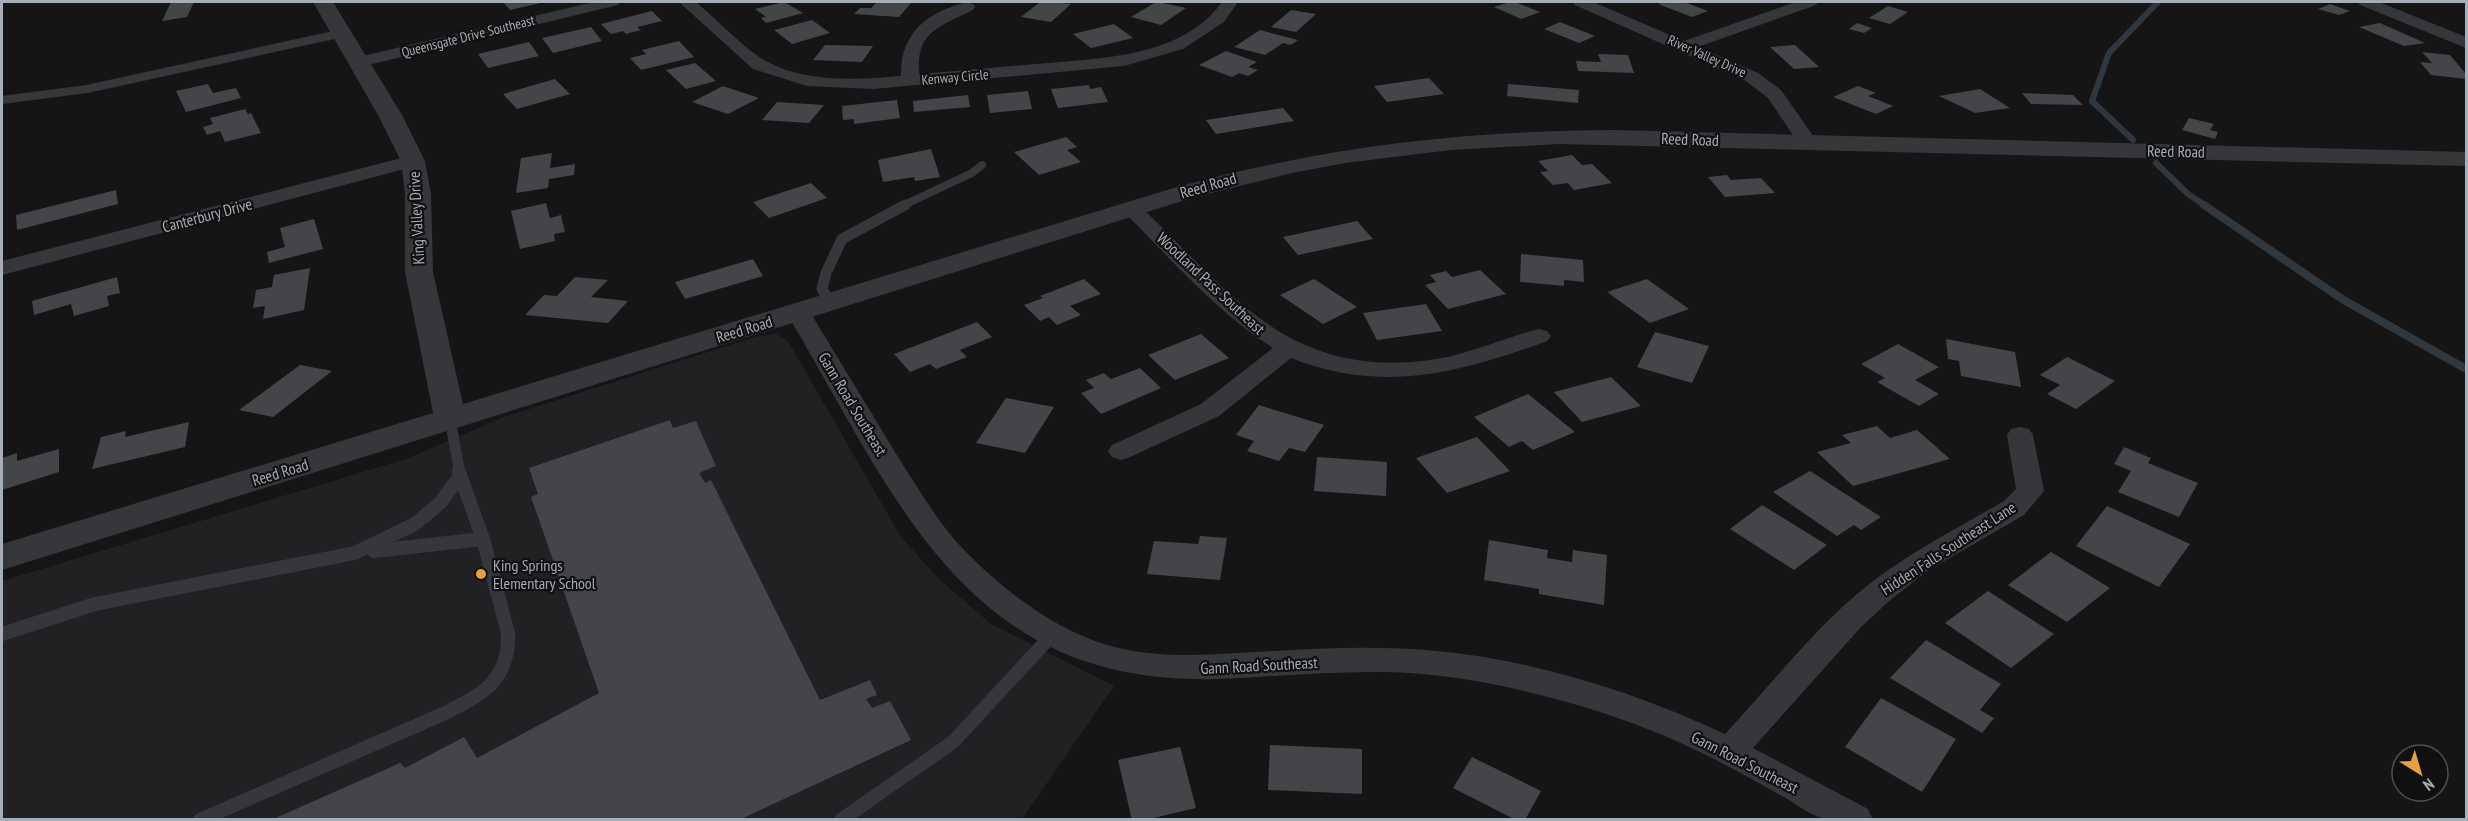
<svg xmlns="http://www.w3.org/2000/svg" width="2468" height="821" viewBox="0 0 2468 821" font-family="'PT Sans Narrow',sans-serif">
	<rect width="100%" height="100%" fill="#151516"/>
	<!-- built -->
	<path fill="#212123" d="M776,334L788,341L901,537L940,580L991,624L1114,686L1022,819L2,820V581L409,458L501,418L755,337Z"/>
	<g fill="none" stroke-linecap="round" stroke-linejoin="round">
		<!-- stream-far1 -->
		<path stroke="#2f383e" stroke-width="6" d="M2133,140L2092,101L2109,53L2158,2
			M2156,163L2188,194L2206,206"/>
		<!-- stream -->
		<path stroke="#2f383e" stroke-width="8" d="M2204,205L2342,299L2466,369"/>
	</g>
	<!-- building -->
	<path fill="#444549" d="M171,2H194L187,17L162,21Z
		M503,2H545L510,10Z
		M784,2L803,13L766,23L761,18L766,17L755,9Z
		M877,2H912L899,17L854,14L860,8H871Z
		M1040,2H1054L1071,4L1051,22L1021,17Z
		M1156,2H1158L1186,8L1161,25L1131,17Z
		M1510,2H1515L1540,12L1521,19L1494,7Z
		M1664,2H1684L1708,11L1692,17L1658,4Z
		M2330,4L2350,11L2339,15L2318,9Z
		M1888,6L1908,12L1890,24L1869,18Z
		M1291,10L1316,14L1296,32L1271,27Z
		M652,11L662,21L637,27L641,30L626,34L623,31L611,34L601,24Z
		M812,20L830,33L792,44L774,30Z
		M1560,22L1595,36L1579,43L1544,29Z
		M1857,23L1872,28L1864,33L1849,29Z
		M2380,23L2425,43L2404,46L2359,27Z
		M1114,24L1133,38L1091,48L1073,34Z
		M591,27L602,41L553,53L542,38Z
		M1260,30L1298,40L1291,45L1283,43L1265,55L1234,47Z
		M679,41L694,57L641,70L630,58L646,54L642,50Z
		M529,42L539,56L488,68L478,54Z
		M825,45L873,46L862,62L813,60Z
		M1795,45L1819,67L1794,69L1770,47Z
		M1226,51L1257,62L1248,67L1258,70L1248,76L1239,73L1232,77L1199,65Z
		M2422,52L2450,55L2466,74V79L2431,75L2420,62L2432,63Z
		M1598,54L1628,55L1634,73L1578,71L1576,61L1601,62Z
		M695,63L716,81L686,89L666,70Z
		M1429,78L1444,94L1387,102L1374,86Z
		M555,79L570,94L517,109L503,94Z
		M208,84L213,93L236,88L241,98L186,112L176,91Z
		M1508,84L1579,90L1578,103L1507,96Z
		M1089,85L1090,89L1101,87L1108,102L1058,108L1051,89Z
		M723,86L759,98L728,114L692,102Z
		M1858,86L1876,93L1868,96L1893,106L1876,114L1833,97Z
		M1980,89L2010,108L1975,113L1939,96Z
		M1028,91L1032,109L990,113L987,95Z
		M2022,93L2073,95L2083,105L2031,104Z
		M968,95L970,107L914,112L913,101Z
		M897,100L900,118L854,124V119L843,120L842,106Z
		M777,102L824,105L809,123L762,120Z
		M1283,108L1294,121L1216,134L1206,120Z
		M245,109L248,114L251,113L261,133L225,142L220,131L207,135L203,127L213,124L210,118Z
		M2189,118L2214,124L2210,130L2218,132L2215,139L2182,130Z
		M1066,137L1077,147L1067,150L1081,162L1039,175L1014,152Z
		M931,149L940,177L915,181L914,177L883,182L878,160Z
		M552,153L550,168L575,164L574,175L549,179L548,188L516,193L521,158Z
		M1572,155L1582,165L1592,164L1612,183L1574,190L1568,183L1553,185L1540,172L1548,171L1538,161Z
		M1727,175L1731,180L1761,178L1775,193L1725,197L1708,177Z
		M811,183L827,198L769,218L753,202Z
		M116,190L118,204L17,230L16,215Z
		M546,203L550,218L561,215L565,232L554,234L555,241L520,249L511,211Z
		M314,219L323,249L269,263L267,252L285,247L280,228Z
		M1357,221L1373,239L1298,255L1283,237Z
		M1521,254L1583,260L1584,282L1564,280V286L1520,282Z
		M753,259L763,276L685,299L675,282Z
		M310,268L304,310L263,319L265,306L253,308L256,290L272,287L274,275Z
		M1480,270L1506,294L1448,309L1425,285L1436,282L1430,275L1446,271L1452,277Z
		M117,277L120,293L107,296L109,306L74,316L71,304L34,315L32,301Z
		M575,277L608,280L591,297L628,301L608,323L525,315L544,295L557,296Z
		M1084,279L1101,294L1070,306L1081,315L1057,325L1049,317L1040,321L1024,305L1043,298L1040,296Z
		M1314,279L1357,307L1323,324L1280,295Z
		M1647,279L1689,309L1650,323L1607,292Z
		M1426,304L1442,331L1377,340L1363,313Z
		M977,322L992,337L960,350L967,357L936,369L930,364L910,372L894,354Z
		M1655,332L1709,346L1692,383L1637,367Z
		M1201,334L1229,358L1175,380L1148,355Z
		M1946,339L2015,352L2021,387L1961,376L1959,361L1948,359Z
		M1898,344L1939,367L1915,380L1939,394L1919,406L1877,382L1885,378L1861,364Z
		M2067,357L2115,381L2076,409L2047,394L2060,385L2040,375Z
		M300,365L332,371L273,417L239,410Z
		M1140,368L1161,388L1101,414L1081,393L1094,388L1086,380L1104,373L1111,379Z
		M1611,377L1641,406L1582,422L1554,392Z
		M1528,394L1575,432L1533,450L1522,441L1509,447L1474,417Z
		M1006,398L1054,407L1025,453L976,443Z
		M1259,405L1324,425L1305,452L1289,448L1279,461L1247,451L1254,441L1236,435Z
		M670,420L673,428L696,421L716,466L699,473L705,483L711,480L820,700L870,680L877,695L866,699L872,708L890,701L911,740L739,820H271L400,763L405,768L464,737L477,758L599,693L531,497L538,494L529,468Z
		M189,422L185,447L92,469L101,437L126,431L125,437Z
		M1877,426L1890,438L1917,430L1950,459L1853,486L1817,452L1851,443L1842,435Z
		M1477,437L1510,471L1447,493L1416,458Z
		M2124,447L2151,458L2148,463L2198,483L2179,517L2118,492L2131,471L2114,464Z
		M59,449V472L2,490V458L17,453V461Z
		M1317,457L1387,462L1386,496L1314,491Z
		M1810,471L1881,517L1861,530L1854,525L1837,536L1773,492Z
		M1762,505L1827,545L1794,570L1730,529Z
		M2107,506L2190,544L2159,587L2076,546Z
		M1200,536L1227,538L1220,580L1147,574L1154,541L1198,544Z
		M1489,540L1548,550L1547,558L1572,562L1573,550L1607,555L1604,605L1539,594V589L1484,580Z
		M2051,552L2110,588L2067,622L2008,585Z
		M1988,591L2054,634L2011,668L1945,623Z
		M1926,640L2001,684L1980,710L1994,718L1982,733L1890,678Z
		M1881,698L1956,739L1922,792L1845,747Z
		M1270,745L1362,749V794L1268,790Z
		M1180,747L1196,808L1145,820H1132L1118,760Z
		M1472,757L1541,791L1525,820H1516L1453,788Z"/>
	<g fill="none" stroke-linecap="round" stroke-linejoin="round">
		<!-- service-far2 -->
		<path stroke="#36373b" stroke-width="8" d="M2,100L87,89L343,33
			M902,206L972,173L982,165"/>
		<!-- service-far1 -->
		<path stroke="#36373b" stroke-width="11" d="M830,303L822,289L826,273L842,239L905,205
			M450,419L460,474"/>
		<!-- service -->
		<path stroke="#36373b" stroke-width="14" d="M374,551L483,539
			M2,634L95,604L355,553L415,524L440,503L460,476
			M200,820L443,714C481,695 510,681 508,633L483,539L459,472
			M841,820L953,742L1052,635"/>
		<!-- minor -->
		<path fill="#36373b" fill-rule="evenodd" d="M594,2H620L618,5L360,67L351,62L354,58Z
			M679,2H696C714,17 747,51 766,61C805,83 858,80 901,76C900,33 927,12 967,2L973,4L975,7L973,10C939,27 916,31 919,74C958,71 998,67 1037,64C1100,58 1182,58 1222,2H1238L1224,22L1183,49L1124,66L873,89L807,86L753,69Z
			M1573,2H1593L1684,41L1796,2H1818L1816,5L1698,47L1758,73L1781,90L1818,143L1815,147H1801L1768,98L1746,81L1575,5Z
			M2358,2H2379L2466,37V48L2360,5Z
			M413,155L423,161L420,165L2,275V261Z
			M1132,203L1139,205C1231,293 1288,379 1430,360C1468,355 1502,338 1539,329L1547,331L1551,336L1547,341C1459,373 1382,394 1291,358L1219,416L1130,457L1121,460L1112,457L1108,451L1112,445L1201,404L1273,348C1216,312 1172,260 1125,213L1122,209L1125,205Z
			M798,305L806,307L810,312C839,360 869,409 898,457C920,491 939,525 968,554C1006,592 1053,628 1104,644C1158,661 1217,654 1273,651C1324,648 1375,646 1426,650C1528,658 1633,691 1725,734C1769,687 1818,624 1868,585C1910,552 1958,528 2004,501L2016,489L2007,435L2011,429L2020,427L2029,429L2033,435L2044,491L2024,515L1927,571L1888,602L1861,627L1753,748L1868,809L1873,820C1858,820 1836,821 1822,818C1808,814 1795,803 1782,796C1750,778 1718,760 1685,745C1640,724 1592,708 1544,696C1492,682 1438,673 1384,672C1328,671 1272,677 1215,679C964,686 895,495 786,312L790,307Z"/>
		<!-- tertiary -->
		<path fill="#36373b" fill-rule="evenodd" d="M313,2H333L402,115L425,161L431,194L433,272L463,404L1177,187C1325,147 1461,131 1614,130L2466,152V166L1559,144L1451,150L1345,163L1292,173L1195,197L2,570V544L433,413L405,272V194L401,161L378,115Z"/>
	</g>
	<!-- markers -->
	<circle fill="#e5a13e" stroke="#101011" stroke-width="2" cx="481" cy="574" r="6"/>
	<g text-anchor="middle" stroke-width="4.5" stroke-linejoin="round" paint-order="stroke">
		<!-- far-street labels -->
		<g font-size="14" fill="#a7adb6" stroke="#101011">
			<text transform="translate(468 36) rotate(-14)" y="5">Queensgate Drive Southeast</text>
			<text transform="translate(1707 56) rotate(24)" y="5">River Valley Drive</text>
			<text transform="translate(955 77) rotate(-5)" y="5">Kenway Circle</text>
		</g>
		<!-- street labels -->
		<g font-size="16" fill="#a7adb6" stroke="#101011">
			<text transform="translate(1690 139) rotate(2)" y="6">Reed Road</text>
			<text transform="translate(2176 151) rotate(1)" y="6">Reed Road</text>
			<text transform="translate(1208 185) rotate(-16)" y="6">Reed Road</text>
			<text transform="translate(207 215) rotate(-15)" y="6">Canterbury Drive</text>
			<text transform="translate(416 218) rotate(-93)" y="6">King Valley Drive</text>
			<text transform="translate(1211 283) rotate(43)" y="6">Woodland Pass Southeast</text>
			<text transform="translate(744 329) rotate(-17)" y="6">Reed Road</text>
			<text transform="translate(853 404) rotate(59)" y="6">Gann Road Southeast</text>
			<text transform="translate(280 472) rotate(-17)" y="6">Reed Road</text>
			<text transform="translate(1948 548) rotate(-33)" y="6">Hidden Falls Southeast Lane</text>
			<text transform="translate(1259 665) rotate(-3)" y="6">Gann Road Southeast</text>
			<text transform="translate(1745 762) rotate(27)" y="6">Gann Road Southeast</text>
		</g>
		<!-- poi labels -->
		<g font-size="16" fill="#a7adb6" stroke="#101011" text-anchor="start">
			<text x="493" y="571">King Springs<tspan x="493" dy="18">Elementary School</tspan></text>
		</g>
	</g>
	<!-- border -->
	<rect width="2468" height="821" fill="none" stroke="#a7adb6" stroke-width="6"/>
	<!-- north arrow -->
	<g transform="translate(2420 773) rotate(143)"><circle r="28" fill="#101011" stroke="#4c4f53" stroke-width="1.5"/>
	<path d="M0-4.5L10 22L0 15L-10 22Z" fill="#e5a13e"/>
	<text y="-9" font-size="16" font-weight="bold" text-anchor="middle" fill="#a7adb6">N</text>
	</g>
</svg>
